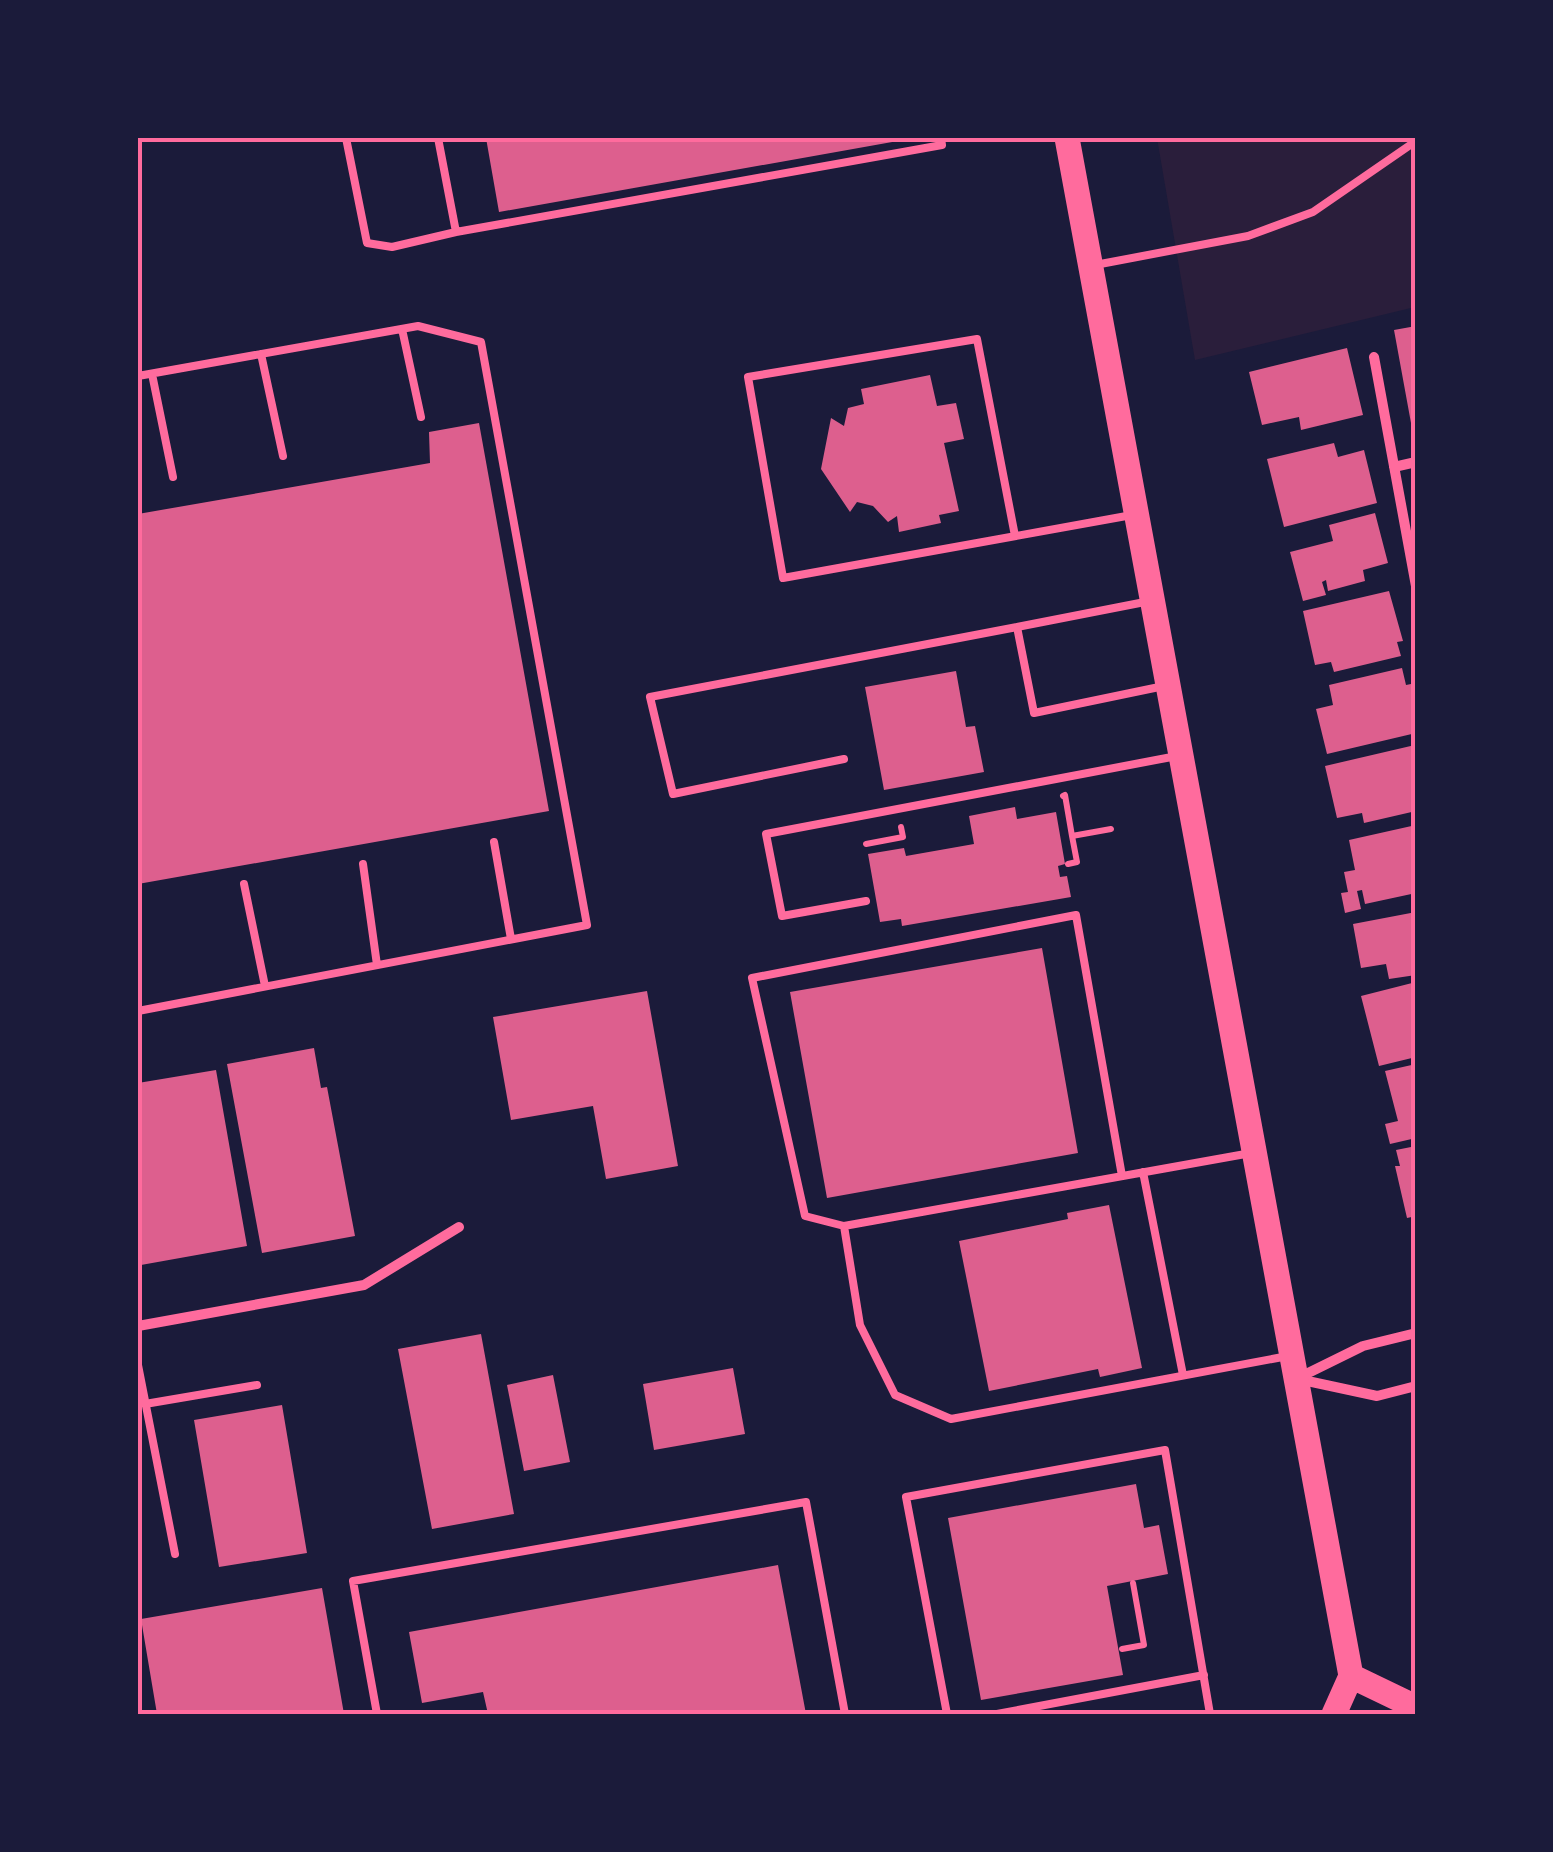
<svg xmlns="http://www.w3.org/2000/svg" width="1553" height="1852" viewBox="0 0 1553 1852" font-family="'Noto Sans',sans-serif">
	<rect width="100%" height="100%" fill="#1b1b3a"/>
	<!-- green -->
	<path fill="#2a1e3b" d="M1157,138H1415V307L1195,360Z"/>
	<!-- building -->
	<path fill="#dd5f8e" d="M486,138H909V139L499,212Z
		M1416,326V422L1411,423L1394,330Z
		M1347,348L1363,415L1301,430L1299,417L1262,425L1249,372Z
		M930,375L937,406L956,403L964,439L944,443L959,511L939,515L941,523L899,532L897,516L888,522L873,506L857,502L850,512L821,469L831,418L844,426L848,408L864,404L861,389Z
		M479,423L549,811L138,884V514L430,463L429,432Z
		M1334,443L1338,457L1364,450L1377,503L1284,527L1267,459Z
		M1375,513L1388,563L1363,570L1365,581L1328,591L1326,580L1322,582L1326,595L1303,601L1290,552L1333,541L1329,525Z
		M1389,591L1403,641L1397,642L1401,656L1334,672L1331,662L1315,665L1303,611Z
		M1402,668L1406,685L1411,684L1416,706V733L1327,754L1316,709L1333,705L1329,685Z
		M956,671L966,727L975,726L984,772L884,790L865,687Z
		M1415,745L1416,811L1364,823L1362,813L1337,818L1325,766Z
		M1015,807L1017,819L1056,812L1065,864L1058,866L1060,877L1067,876L1071,897L902,926L901,919L880,922L868,854L904,848L906,856L974,844L969,816Z
		M1416,825V893L1365,904L1362,890L1357,891L1361,909L1345,913L1341,893L1348,892L1344,872L1355,870L1349,840Z
		M1416,912V975L1389,979L1386,964L1361,968L1353,924Z
		M1042,948L1078,1153L827,1198L790,992Z
		M1416,982V1057L1379,1066L1361,996Z
		M647,991L678,1166L606,1179L593,1106L511,1120L493,1017Z
		M314,1048L321,1088L327,1087L355,1236L262,1253L227,1064Z
		M1416,1064V1138L1390,1144L1385,1124L1398,1121L1385,1071Z
		M216,1070L247,1246L141,1265L138,1245V1083Z
		M1416,1146V1216L1407,1218L1395,1166H1400L1396,1150Z
		M1109,1205L1142,1368L1100,1377L1098,1369L989,1391L959,1241L1068,1219L1067,1213Z
		M481,1334L514,1514L432,1529L398,1349Z
		M733,1368L745,1434L654,1450L643,1384Z
		M553,1375L570,1462L524,1471L507,1385Z
		M282,1405L307,1553L219,1567L194,1420Z
		M1136,1484L1144,1528L1159,1525L1168,1574L1107,1586L1123,1675L981,1700L948,1518Z
		M778,1565L806,1714H488L483,1692L422,1703L409,1632Z
		M322,1588L344,1714H157L141,1619Z"/>
	<g fill="none" stroke-linecap="round" stroke-linejoin="round">
		<!-- path -->
		<path stroke="#ff6b9d" stroke-width="6" d="M1063,796L1065,795L1072,836
			M866,844L903,837L901,827
			M1068,864L1077,862L1072,836L1111,829
			M1122,1649L1144,1645L1133,1583"/>
		<!-- service -->
		<path stroke="#ff6b9d" stroke-width="8" d="M346,138L367,243L392,247L456,232L942,145L941,138
			M438,138L456,232
			M1095,265L1248,236L1313,212L1416,141
			M402,329L421,417
			M261,354L283,456
			M152,374L173,477
			M138,376L418,326L481,342L587,925L138,1011
			M1015,536L977,339L748,377L783,578L1132,515
			M1150,601L1017,627L1034,713L1164,686
			M844,759L673,794L650,697L1017,627
			M494,842L511,939
			M363,864L377,965
			M244,884L265,986
			M866,901L782,916L766,834L1177,756
			M1251,1153L844,1226L860,1325L895,1395L951,1419L1288,1356
			M1143,1172L1183,1375
			M844,1226L805,1216L752,978L1076,915L1122,1176
			M138,1365L175,1554
			M145,1404L257,1385
			M377,1714L353,1581L806,1502L845,1714
			M947,1714L906,1497L1165,1450L1210,1714
			M997,1714L1204,1675"/>
		<!-- minor -->
		<path stroke="#ff6b9d" stroke-width="10" d="M1374,357L1416,586
			M1394,467L1416,462
			M138,1326L364,1285L459,1227
			M1298,1378L1363,1346L1416,1333
			M1298,1379L1377,1396L1416,1386"/>
		<!-- primary -->
		<path stroke="#ff6b9d" stroke-width="25" d="M1067,138L1351,1676L1334,1714
			M1351,1676L1405,1702L1407,1714"/>
	</g>
	<!-- border -->
	<rect width="1553" height="1852" fill="none" stroke="#1b1b3a" stroke-width="280"/>
	<rect x="140" y="140" width="1273" height="1572" fill="none" stroke="#ff6b9d" stroke-width="4"/>
</svg>
